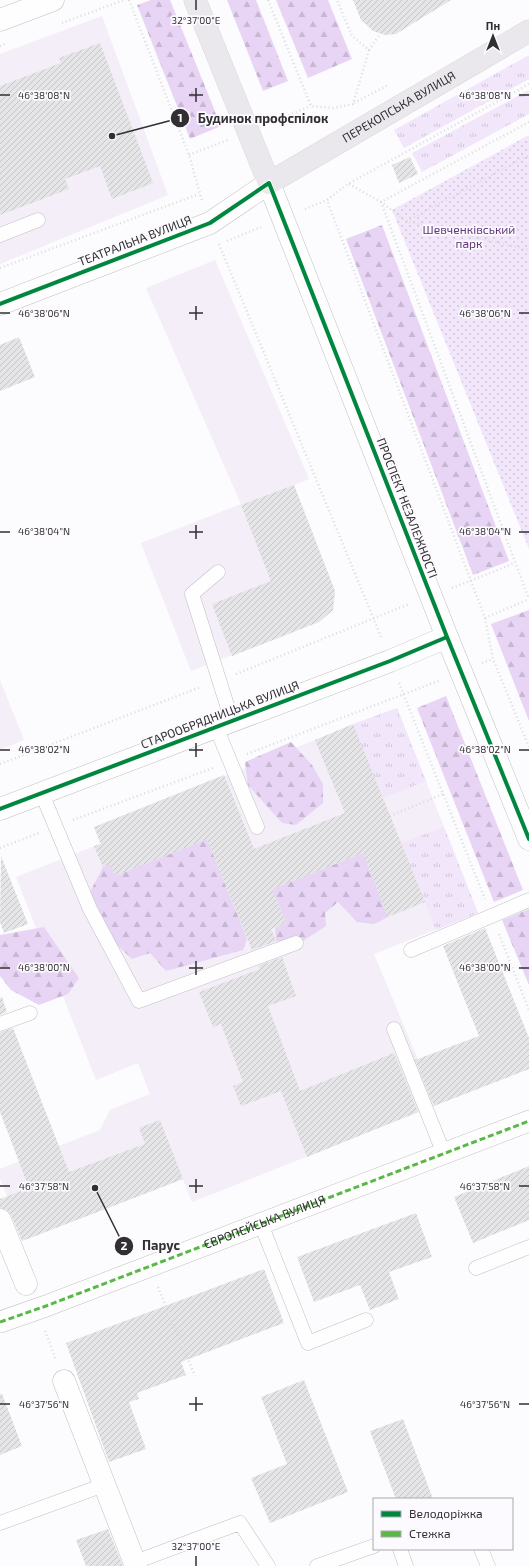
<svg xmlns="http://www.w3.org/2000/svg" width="529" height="1566" viewBox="0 0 529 1566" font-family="'Exo 2',sans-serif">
	<defs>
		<pattern id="grass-tufts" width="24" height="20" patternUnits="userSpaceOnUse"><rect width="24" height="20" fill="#f2e6fb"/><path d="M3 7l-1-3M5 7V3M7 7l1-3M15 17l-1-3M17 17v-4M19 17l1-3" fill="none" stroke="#d0c6d8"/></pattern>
		<pattern id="forest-firs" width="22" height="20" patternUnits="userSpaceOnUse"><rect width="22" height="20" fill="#e8d5f6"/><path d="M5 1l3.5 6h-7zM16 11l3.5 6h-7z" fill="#c7b7d3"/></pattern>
		<pattern id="park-dots" width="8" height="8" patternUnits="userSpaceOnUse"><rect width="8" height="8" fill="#f2e6fb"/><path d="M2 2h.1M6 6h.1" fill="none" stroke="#d0c6d8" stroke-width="1.8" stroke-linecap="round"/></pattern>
		<pattern id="building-hatch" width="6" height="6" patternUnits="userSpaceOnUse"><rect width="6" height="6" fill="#e5e4e7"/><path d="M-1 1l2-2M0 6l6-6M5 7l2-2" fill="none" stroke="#c5c4c7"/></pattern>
	</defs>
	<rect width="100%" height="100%" fill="#fcfbfd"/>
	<!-- built -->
	<path fill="#f3eef7" d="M102,16L168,195L0,264V54Z
		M215,260L309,479L294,485L335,591L333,610L319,622L191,671L141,543L241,504L146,288Z
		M0,680L24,740L0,750Z
		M397,708L478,913L374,954L437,1105L192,1202L183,1179L25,1240L0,1179V1169L100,1130L110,1110L150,1094L138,1063L96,1080L16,877L100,844L94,827Z"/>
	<!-- grass -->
	<path fill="url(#grass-tufts)" d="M529,55V79L404,148L394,130Z
		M529,90V114L422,172L412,153Z
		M397,708L426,781L383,798L353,724Z
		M444,827L478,913L436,930L401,843Z"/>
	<!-- forest -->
	<path fill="url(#forest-firs)" d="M151,0H170L221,126L190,139L137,5Z
		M227,0H256L288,81L263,91Z
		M276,0H328L352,59L308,78Z
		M382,225L509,561L473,575L346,239Z
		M529,610V721L491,624Z
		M446,696L523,890L494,902L417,708Z
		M291,742L312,765L323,784V803L296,825L282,823L248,785L245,762Z
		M207,839L247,939L243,950L166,971L150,953L132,959L116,944L90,892L103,867L110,864L115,876Z
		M363,853L388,917L374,924L357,922L338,902L325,913L326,926L303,941H276L275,928L286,923L272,889Z
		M529,909V985L502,920Z
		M44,927L79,978L68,994L39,1005L11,990L0,976V935Z"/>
	<!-- park -->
	<path fill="url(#park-dots)" d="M529,135V549L392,210Z"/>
	<!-- building -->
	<path fill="url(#building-hatch)" d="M353,0H451L396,34L385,35L373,31L361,20Z
		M100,43L153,183L112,199L100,166L65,179L69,189L0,215V86L61,63L59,58Z
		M410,157L418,174L399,183L392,165Z
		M19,337L35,377L0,391V345Z
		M294,485L335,591L333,610L319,622L232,656L212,604L271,581L241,505Z
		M353,724L425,902L388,917L363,853L272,889L286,923L271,929L276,941L252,950L207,839L115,876L110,864L103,867L94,846L101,844L94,827L224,775L254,849L345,813L315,740Z
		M1,856L28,924L4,933L0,922Z
		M485,928L529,1038V1069L434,1106L415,1060L479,1036L443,946Z
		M282,957L296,996L268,1006L300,1091L394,1053L418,1112L307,1157L281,1091L241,1106L233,1086L243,1082L221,1024L213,1027L199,992L260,969L258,966Z
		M2,997L7,1012L0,1015V998Z
		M13,1028L69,1172L145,1144L139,1128L160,1120L183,1179L22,1241L11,1215L7,1210L0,1208V1199L29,1188L0,1112V1032Z
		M529,1166V1220L473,1243L454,1197Z
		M416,1213L432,1257L389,1272L399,1299L370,1310L360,1285L314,1302L297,1257Z
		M264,1269L284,1323L181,1362L186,1375L137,1393L139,1399L129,1402L146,1449L109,1462L66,1343Z
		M304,1380L348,1492L270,1523L251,1478L287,1464L261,1397Z
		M0,1394H2L22,1446L0,1455Z
		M403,1419L433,1499H396L370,1431Z
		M108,1529L123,1566H86L76,1540Z"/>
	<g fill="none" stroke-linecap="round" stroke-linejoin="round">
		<defs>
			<path id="service" d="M0,235L38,220
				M218,572L192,594L232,721
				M216,727L257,827
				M42,794L90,909L139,1001L296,943
				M411,950L529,900
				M0,1024L30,1013
				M394,1029L444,1154
				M261,1224L308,1343L366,1320
				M476,1268L529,1247
				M0,1523L104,1485
				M400,1549L406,1566
				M481,1549L488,1566
				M135,1562L240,1523L268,1566
				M317,1566L374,1546"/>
			<g id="pedestrian">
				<path id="s1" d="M0,1322L46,1306L529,1121"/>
			</g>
			<path id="minor" d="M0,20L53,0
				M0,809L390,661L447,637
				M0,1220L26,1284
				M64,1381L136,1566"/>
			<path id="tertiary" d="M0,304L210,223L269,183L447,637L529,839"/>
			<g id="primary">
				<path id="s2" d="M195,0L269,183L529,31"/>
			</g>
		</defs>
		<!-- service casing -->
		<use href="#service" stroke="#c1bfc2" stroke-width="15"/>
		<!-- pedestrian casing -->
		<use href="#pedestrian" stroke="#c1bfc2" stroke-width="22"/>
		<!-- minor casing -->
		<use href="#minor" stroke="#c1bfc2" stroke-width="23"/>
		<!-- tertiary casing -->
		<use href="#tertiary" stroke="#c1bfc2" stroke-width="23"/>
		<!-- primary casing -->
		<use href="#primary" stroke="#d9d8d9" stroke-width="23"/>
		<!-- path -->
		<path stroke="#dbdbdc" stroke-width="2.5" stroke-dasharray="1 3" stroke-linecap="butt" d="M129,0L189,155L202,201
			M268,0L311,106L333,108L353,104L369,50L352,36L337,0
			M62,23L124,0
			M0,46L7,43
			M369,50L380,34
			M529,84L348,184L327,200L485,618L493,659L529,747
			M354,103L388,85
			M529,122L381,202L529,599
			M270,123L311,106
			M189,155L228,140
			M349,184L381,202L406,221L529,250
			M305,209L327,200
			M407,221L529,155
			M227,241L261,227
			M219,244L382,639
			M0,268L199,194
			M452,588L515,563
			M485,618L529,599
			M482,663L493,659
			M236,674L409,604
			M399,683L485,899
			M247,754L441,680
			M0,764L201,687
			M390,816L443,794
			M73,820L213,768
			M0,848L39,833
			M499,934L529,1010
			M158,1287L195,1376
			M45,1331L56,1360"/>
		<!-- service -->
		<use href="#service" stroke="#fffeff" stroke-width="14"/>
		<!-- pedestrian -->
		<use href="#pedestrian" stroke="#fffeff" stroke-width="21"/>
		<!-- minor -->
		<use href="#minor" stroke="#fffeff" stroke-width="22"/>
		<!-- tertiary -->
		<use href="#tertiary" stroke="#fffeff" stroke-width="22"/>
		<!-- primary -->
		<use href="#primary" stroke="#ebe8ed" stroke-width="22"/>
		<!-- quiet -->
		<path stroke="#58b947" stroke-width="3" stroke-dasharray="6 3" stroke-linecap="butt" d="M0,1322L46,1306L529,1121"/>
		<defs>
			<path id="cycleway" d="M0,304L210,223L269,183L447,637L529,839
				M0,809L390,661L447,637"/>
		</defs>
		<!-- cycleway casing -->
		<use href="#cycleway" stroke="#fcfafe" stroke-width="6"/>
		<!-- cycleway -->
		<use href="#cycleway" stroke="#00873e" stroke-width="4"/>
	</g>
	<!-- ticks -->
	<path fill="none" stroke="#312f32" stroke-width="1.5" d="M196,0V10M196,88V102M0,95H10M189,95H203M519,95H529M196,306V320M0,313H10M189,313H203M519,313H529M196,525V539M0,532H10M189,532H203M519,532H529M196,743V757M0,750H10M189,750H203M519,750H529M196,961V975M0,968H10M189,968H203M519,968H529M196,1179V1193M0,1186H10M189,1186H203M519,1186H529M196,1397V1411M0,1404H10M189,1404H203M519,1404H529M196,1556V1566"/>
	<g text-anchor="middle" stroke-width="3.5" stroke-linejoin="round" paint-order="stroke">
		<!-- street labels -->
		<g font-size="12" fill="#312f32" stroke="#fcfafe">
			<text dy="4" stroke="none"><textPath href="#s2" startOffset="348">ПЕРЕКОПСЬКА ВУЛИЦЯ</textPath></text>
			<text transform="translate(135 241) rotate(-21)" y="4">ТЕАТРАЛЬНА ВУЛИЦЯ</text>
			<text transform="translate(407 508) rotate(69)" y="4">ПРОСПЕКТ НЕЗАЛЕЖНОСТІ</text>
			<text transform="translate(220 715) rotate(-21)" y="4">СТАРООБРЯДНИЦЬКА ВУЛИЦЯ</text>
			<text dy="4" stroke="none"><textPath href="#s1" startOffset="283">ЄВРОПЕЙСЬКА ВУЛИЦЯ</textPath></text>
		</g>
		<!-- park labels -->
		<g font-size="12" fill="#60377c" stroke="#fcfafe">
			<text x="469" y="234">Шевченківський<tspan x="469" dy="14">парк</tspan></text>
		</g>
	</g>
	<g font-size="10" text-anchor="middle" fill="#312f32" stroke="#fcfafe" stroke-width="3.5" stroke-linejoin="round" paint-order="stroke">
		<text x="196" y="24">32°37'00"E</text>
		<text x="44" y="99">46°38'08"N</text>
		<text x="485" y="99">46°38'08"N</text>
		<text x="44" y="317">46°38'06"N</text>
		<text x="485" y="317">46°38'06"N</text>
		<text x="44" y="535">46°38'04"N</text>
		<text x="485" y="535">46°38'04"N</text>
		<text x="44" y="753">46°38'02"N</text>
		<text x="485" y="753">46°38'02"N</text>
		<text x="44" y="971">46°38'00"N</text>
		<text x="485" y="971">46°38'00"N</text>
		<text x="44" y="1190">46°37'58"N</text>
		<text x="485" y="1190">46°37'58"N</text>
		<text x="44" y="1408">46°37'56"N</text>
		<text x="485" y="1408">46°37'56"N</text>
		<text x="196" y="1550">32°37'00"E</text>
	</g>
	<!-- callouts -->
	<path fill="none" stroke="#312f32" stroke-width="1.5" d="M112 136L180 118M95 1188L124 1246"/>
	<g fill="#312f32" stroke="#fcfafe" stroke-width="1.5">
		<circle cx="112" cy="136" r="4"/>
		<circle cx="95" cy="1188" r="4"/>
		<circle cx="180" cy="118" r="10"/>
		<circle cx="124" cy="1246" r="10"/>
	</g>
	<g font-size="12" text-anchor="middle" font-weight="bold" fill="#fff">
		<text x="180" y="122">1</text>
		<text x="124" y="1250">2</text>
	</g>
	<g font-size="13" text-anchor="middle" font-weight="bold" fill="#312f32" stroke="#fcfafe" stroke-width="3.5" stroke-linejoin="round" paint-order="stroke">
		<text x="263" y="123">Будинок профспілок</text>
		<text x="161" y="1250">Парус</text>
	</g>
	<!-- legend -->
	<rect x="373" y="1498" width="140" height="52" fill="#fcfafe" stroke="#aba9ac"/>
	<rect x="381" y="1511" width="20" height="6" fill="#00873e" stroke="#aba9ac"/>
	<text x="409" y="1518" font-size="12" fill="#312f32">Велодоріжка</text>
	<rect x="381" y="1531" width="20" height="6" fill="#58b947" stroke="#aba9ac"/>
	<text x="409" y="1538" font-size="12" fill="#312f32">Стежка</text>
	<!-- north arrow -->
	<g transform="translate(493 36)" stroke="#fcfafe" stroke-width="3" paint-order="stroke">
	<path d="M0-3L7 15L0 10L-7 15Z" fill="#312f32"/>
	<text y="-6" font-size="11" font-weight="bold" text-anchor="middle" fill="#312f32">Пн</text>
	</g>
</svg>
